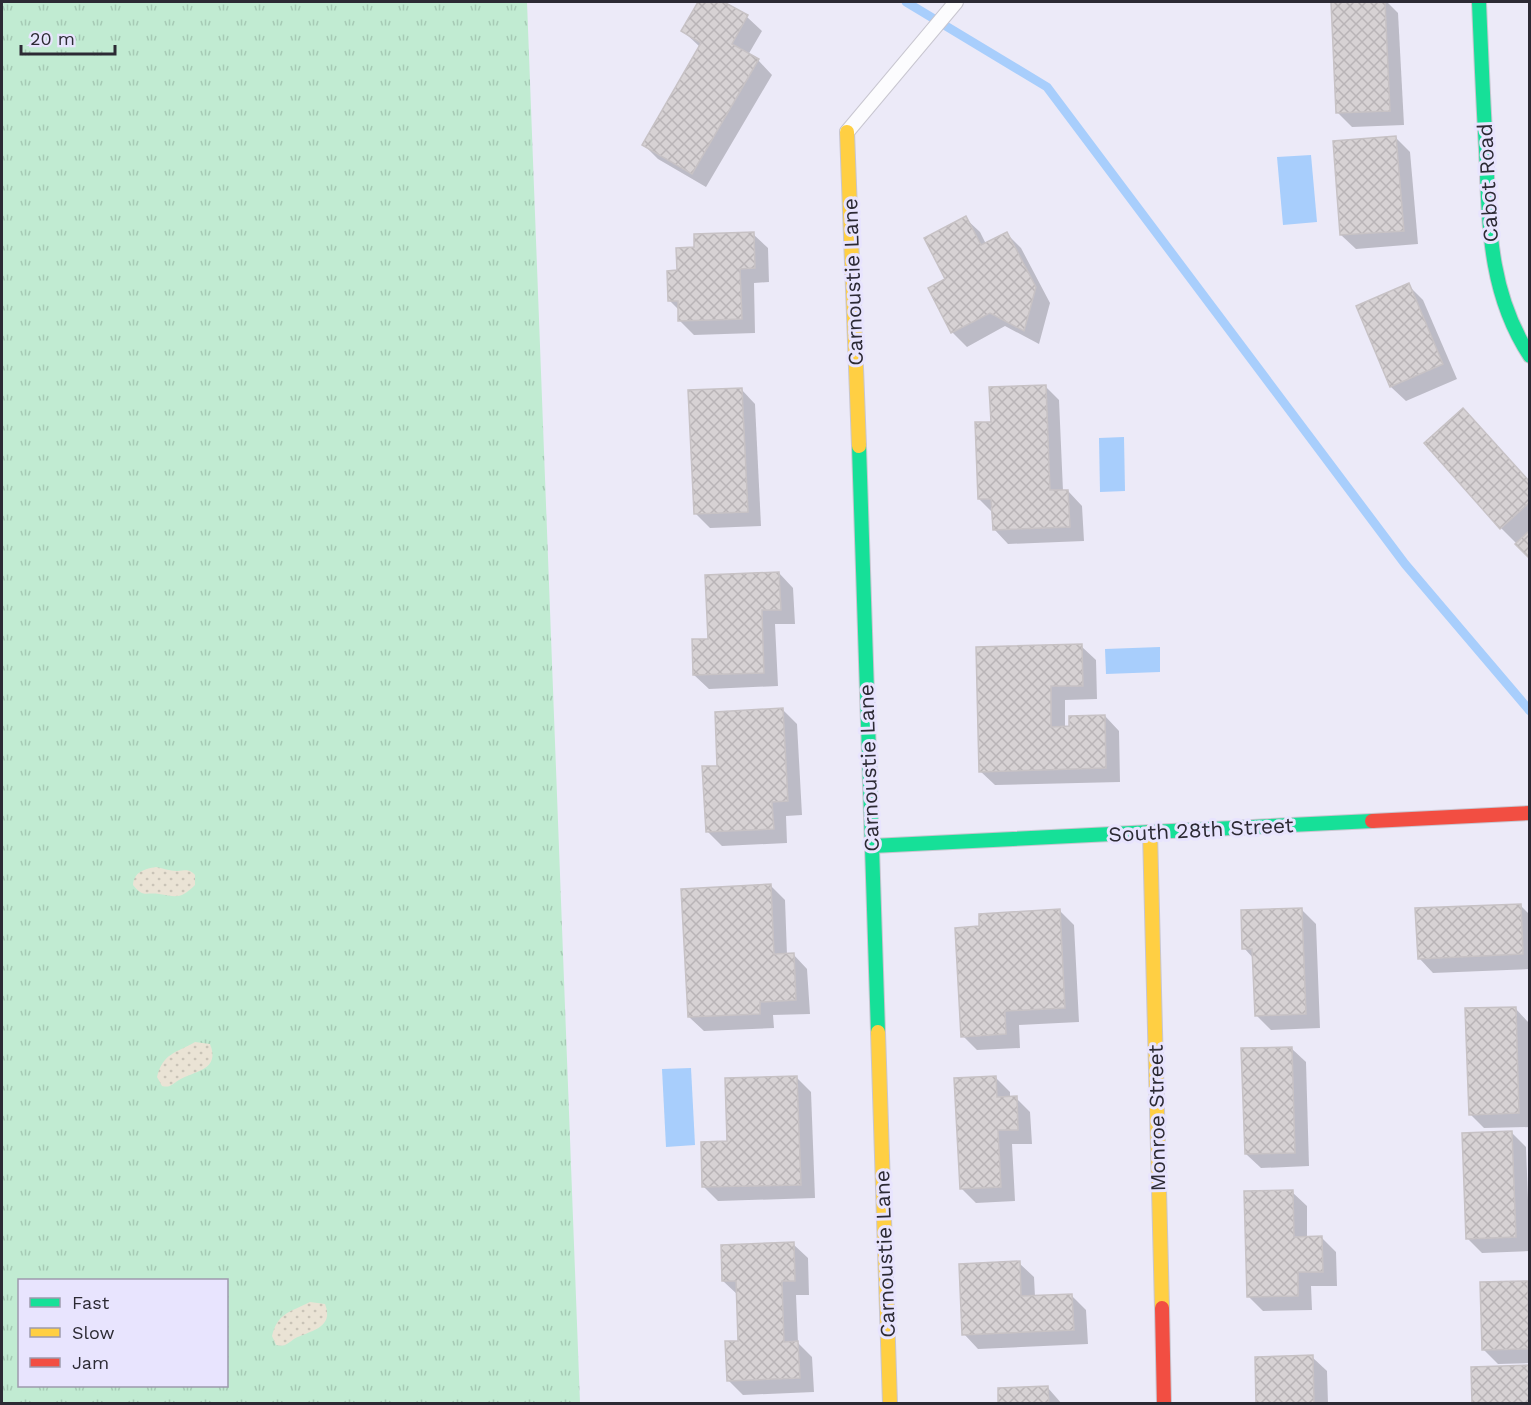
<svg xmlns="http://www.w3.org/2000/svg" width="1531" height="1405" viewBox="0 0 1531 1405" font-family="'Work Sans',sans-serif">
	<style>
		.grass { fill: url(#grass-tufts); fill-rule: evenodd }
		.sand { fill: url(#sand-dots) }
		.water { fill: #a8cefc }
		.shadow { fill: #0003 }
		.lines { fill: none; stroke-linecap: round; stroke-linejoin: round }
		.stream { stroke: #a8cefc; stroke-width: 9 }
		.building { fill: url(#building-cross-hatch); stroke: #c7c2c5; stroke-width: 1.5 }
		.lane-casing { stroke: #c8c6d0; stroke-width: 16 }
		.fast-casing { stroke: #c8c6d0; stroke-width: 16 }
		.slow-casing { stroke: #c8c6d0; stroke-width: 16 }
		.jam-casing { stroke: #c8c6d0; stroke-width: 16 }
		.lane { stroke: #fcfcfe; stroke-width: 14 }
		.fast { stroke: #16e098; stroke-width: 14 }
		.slow { stroke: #ffcf43; stroke-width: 14 }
		.jam { stroke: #f24e42; stroke-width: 14 }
		.labels { text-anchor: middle; stroke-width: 6; stroke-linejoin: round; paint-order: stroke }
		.street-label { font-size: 21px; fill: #2c2a34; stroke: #e8e4fe }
	</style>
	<defs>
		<pattern id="grass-tufts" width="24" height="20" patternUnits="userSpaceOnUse" patternTransform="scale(1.5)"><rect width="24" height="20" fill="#c1ebd2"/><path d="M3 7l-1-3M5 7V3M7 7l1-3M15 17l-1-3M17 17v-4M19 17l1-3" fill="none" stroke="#a6cab5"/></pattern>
		<pattern id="sand-dots" width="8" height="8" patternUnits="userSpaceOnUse" patternTransform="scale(1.5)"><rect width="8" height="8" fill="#eae3d5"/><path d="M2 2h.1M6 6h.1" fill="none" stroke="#c9c3b7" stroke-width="1.8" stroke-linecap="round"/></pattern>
		<pattern id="building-cross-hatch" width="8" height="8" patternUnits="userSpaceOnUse" patternTransform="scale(1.5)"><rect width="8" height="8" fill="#d7d2d4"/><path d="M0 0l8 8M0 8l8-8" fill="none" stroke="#b9b4b7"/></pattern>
	</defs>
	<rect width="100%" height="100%" fill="#eceaf8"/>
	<!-- grass -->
	<path class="grass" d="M2,2h525l53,1401 -578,1zM20,1280h206v106h-206z"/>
	<!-- sand -->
	<g class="sand">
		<path d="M156,867c6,1 14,4 21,4 8,0 11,-3 18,4v10c-14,14 -18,12 -36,9 -13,-2 -16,4 -26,-9 1,-13 11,-16 23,-18z"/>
		<path d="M195,1042l15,2c11,27 -17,27 -31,36 -7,4 -8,8 -17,6l-5,-9c6,-24 19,-24 38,-35z"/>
		<path d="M310,1302l15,2c10,25 -17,27 -31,35 -7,5 -9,8 -18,6l-4,-9c6,-24 19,-24 38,-34z"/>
	</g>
	<!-- water -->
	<g class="water">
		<path d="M1311,155l6,67 -34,3 -6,-68z"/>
		<path d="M1124,437l1,54 -25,1 -1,-54z"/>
		<path d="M1160,647v25l-54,2 -1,-25z"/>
		<path d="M691,1068l4,77 -29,2 -4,-78z"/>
	</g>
	<!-- shadow -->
	<g class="shadow">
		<path d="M700,2h21l26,15 15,14 -14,24 10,5 14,15 -66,112 -48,-28 -14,-14 56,-98 -17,-16z"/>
		<path d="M1333,2h54l11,11 6,112 -52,2 -14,-14z"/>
		<path d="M1396,138l14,14 8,92 -62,5 -15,-14z"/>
		<path d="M965,218l15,14 6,12 20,-11 15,15 29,55 -11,41 -34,-18 -38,21 -15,-15 -5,-53z"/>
		<path d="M753,234l15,14 1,34 -15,1 1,50 -61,2 -14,-14v-10l-10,-10 8,-29 17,-23z"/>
		<path d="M1408,285l15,15 34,79 -51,22 -15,-14 -33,-80z"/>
		<path d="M1045,386l14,14 4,91h5l14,15 2,35 -76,3 -14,-15 -1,-16 -14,-14 13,-76z"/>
		<path d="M741,389l14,15 6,122 -51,2 -15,-15z"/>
		<path d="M1530,482v75l-29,-29z"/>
		<path d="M779,573l14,15 2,36h-20l3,62 -69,3 -15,-14 15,-35z"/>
		<path d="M1081,646l15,14 1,39 -32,1v28l40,-12 14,15 1,51 -125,3 -15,-14z"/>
		<path d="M783,710l14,14 5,91 -16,1 1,27 -65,3 -15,-15 12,-64z"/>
		<path d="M770,885l15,15 2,55 6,-1 14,15 3,45 -37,1 1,13 -70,3 -15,-14z"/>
		<path d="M1520,905l10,10v54l-97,4 -14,-15z"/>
		<path d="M1301,909l15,15 4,104 -49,2 -15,-15 -2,-56 -10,-11z"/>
		<path d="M1059,910l15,15 5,97 -60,3 1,23 -43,2 -14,-14 18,-108z"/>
		<path d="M1515,1008l14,15 1,104 -46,1 -14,-14z"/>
		<path d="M1291,1048l15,14 3,104 -48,2 -15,-14z"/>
		<path d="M797,1078l14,14 4,106 -97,3 -14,-14 25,-44z"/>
		<path d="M996,1078l14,14v6h6l14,14 2,32h-20l3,57 -39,2 -15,-15z"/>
		<path d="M1512,1133l14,14 4,104 -48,2 -15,-15z"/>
		<path d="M1292,1192l15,14v32h15l14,14 1,34h-26l1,24 -49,1 -14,-14z"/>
		<path d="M793,1244l15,14 1,37h-13l2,48 14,14 2,35 -71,3 -15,-15 12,-37 -2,-48 -15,-14z"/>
		<path d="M1019,1263l15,14 1,20 37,-1 14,14 2,34 -110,5 -14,-15z"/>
		<path d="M1527,1282l3,3v78l-32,1 -15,-15z"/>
		<path d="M1312,1357l15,14 1,33h-70z"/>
		<path d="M1048,1388l14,16h-62z"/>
	</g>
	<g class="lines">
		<!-- stream -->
		<path class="stream" d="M906,2l141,85 358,477 125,147"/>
	</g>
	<!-- building -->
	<g class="building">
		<path d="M698,2h26l24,13 -16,29 27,15 -67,115 -50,-29 59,-102 -20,-12z"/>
		<path d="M1331,2h54l5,109 -54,2z"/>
		<path d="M1396,136l8,95 -64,4 -7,-94z"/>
		<path d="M966,216l15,29 26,-13 29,55 -12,44 -34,-18 -39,20 -23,-45 17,-9 -21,-41z"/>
		<path d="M754,232l1,36 -15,1 2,50 -64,2v-20h-10l-1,-30 10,-1 -1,-22 18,-1v-13z"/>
		<path d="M1409,283l34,81 -53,23 -34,-81z"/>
		<path d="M1046,385l4,105h18l2,37 -77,3 -2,-31h-13l-3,-77h16l-2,-35z"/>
		<path d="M742,388l6,124 -54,2 -6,-124z"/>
		<path d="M1463,408l67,74v20l-30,27 -76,-86z"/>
		<path d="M1530,530v29l-15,-15z"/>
		<path d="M779,572l2,38h-19l2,63 -71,2 -1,-36h16l-3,-64z"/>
		<path d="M1082,644l1,42h-32v41l18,-1v-10l36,-1 1,53 -127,4 -3,-125z"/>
		<path d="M783,708l5,93 -16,1 2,27 -68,3 -4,-66h15l-2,-54z"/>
		<path d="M771,884l3,70 20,-1 2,47 -36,2v12l-72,3 -7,-128z"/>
		<path d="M1521,904l2,50 -105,5 -3,-51z"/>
		<path d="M1302,908l4,106 -51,2 -3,-67h-10l-1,-39z"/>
		<path d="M1060,909l5,99 -60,3 1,23 -45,3 -6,-109 24,-2v-12z"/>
		<path d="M1516,1007l3,106 -50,2 -4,-107z"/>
		<path d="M1292,1047l3,106 -50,1 -4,-106z"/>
		<path d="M797,1076l4,109 -99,2 -1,-45 26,-1 -2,-63z"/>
		<path d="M996,1076l1,21 20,-1 1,34h-20l3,57 -41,2 -6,-111z"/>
		<path d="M1512,1131l4,106 -50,2 -4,-106z"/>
		<path d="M1293,1190l1,47 28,-1 1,36h-25v24l-51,1 -3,-106z"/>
		<path d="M794,1242l1,39h-13l2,61 14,-1 2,37 -73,3 -2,-40h13l-2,-60h-14l-1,-36z"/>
		<path d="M1020,1261l1,35 51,-2 2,36 -112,5 -3,-71z"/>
		<path d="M1528,1281l1,68 -47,1 -2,-68z"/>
		<path d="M1313,1355l1,49h-58l-1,-47z"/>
		<path d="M1530,1365v39h-58l-1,-37z"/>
		<path d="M1048,1386l1,18h-51v-16z"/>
	</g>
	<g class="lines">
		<defs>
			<path id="lane" d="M847,132l109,-130"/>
			<g id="fast">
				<path d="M1479,2c2,49 4,98 7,147 3,73 2,143 44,207"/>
				<path d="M859,446l19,586"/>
				<path d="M872,846l500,-25"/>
			</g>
			<g id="slow">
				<path d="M847,132l12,314"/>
				<path d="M1150,832l12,476"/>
				<path d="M878,1032l12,372"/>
			</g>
			<g id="jam">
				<path d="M1372,821l158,-8"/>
				<path d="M1162,1308l2,96"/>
			</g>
		</defs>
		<!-- lane casing -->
		<use href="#lane" class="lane-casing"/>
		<!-- fast casing -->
		<use href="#fast" class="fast-casing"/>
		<!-- slow casing -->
		<use href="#slow" class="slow-casing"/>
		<!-- jam casing -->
		<use href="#jam" class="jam-casing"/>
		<!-- lane -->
		<use href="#lane" class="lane"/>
		<!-- fast -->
		<use href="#fast" class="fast"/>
		<!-- slow -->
		<use href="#slow" class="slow"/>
		<!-- jam -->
		<use href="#jam" class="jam"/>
	</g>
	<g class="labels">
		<!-- street labels -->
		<g class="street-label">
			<text transform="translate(1488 183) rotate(-93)" y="7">Cabot Road</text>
			<text transform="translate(853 282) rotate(-92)" y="7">Carnoustie Lane</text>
			<text transform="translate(869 768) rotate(-92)" y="7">Carnoustie Lane</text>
			<text transform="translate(1201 830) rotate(-3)" y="7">South 28th Street</text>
			<text transform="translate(1157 1118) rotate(-91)" y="7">Monroe Street</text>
			<text transform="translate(885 1254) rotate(-92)" y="7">Carnoustie Lane</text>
		</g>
	</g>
	<!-- border -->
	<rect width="1531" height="1405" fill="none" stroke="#2c2a34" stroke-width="6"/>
	<!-- legend -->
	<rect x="18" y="1279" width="210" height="108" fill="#e8e4fe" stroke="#9d9aad" stroke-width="1.5"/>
	<rect x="30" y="1298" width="30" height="9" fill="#16e098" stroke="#9d9aad" stroke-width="1.5"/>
	<text x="72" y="1309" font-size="18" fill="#2c2a34">Fast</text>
	<rect x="30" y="1328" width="30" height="9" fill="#ffcf43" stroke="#9d9aad" stroke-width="1.5"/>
	<text x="72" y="1339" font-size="18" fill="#2c2a34">Slow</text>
	<rect x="30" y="1358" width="30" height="9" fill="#f24e42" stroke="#9d9aad" stroke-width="1.5"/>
	<text x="72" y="1369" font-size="18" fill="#2c2a34">Jam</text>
	<!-- scale -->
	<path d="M21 45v9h94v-9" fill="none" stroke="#2c2a34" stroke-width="3"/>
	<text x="30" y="45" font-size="18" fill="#2c2a34" stroke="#e8e4fe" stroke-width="4.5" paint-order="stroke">20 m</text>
</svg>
